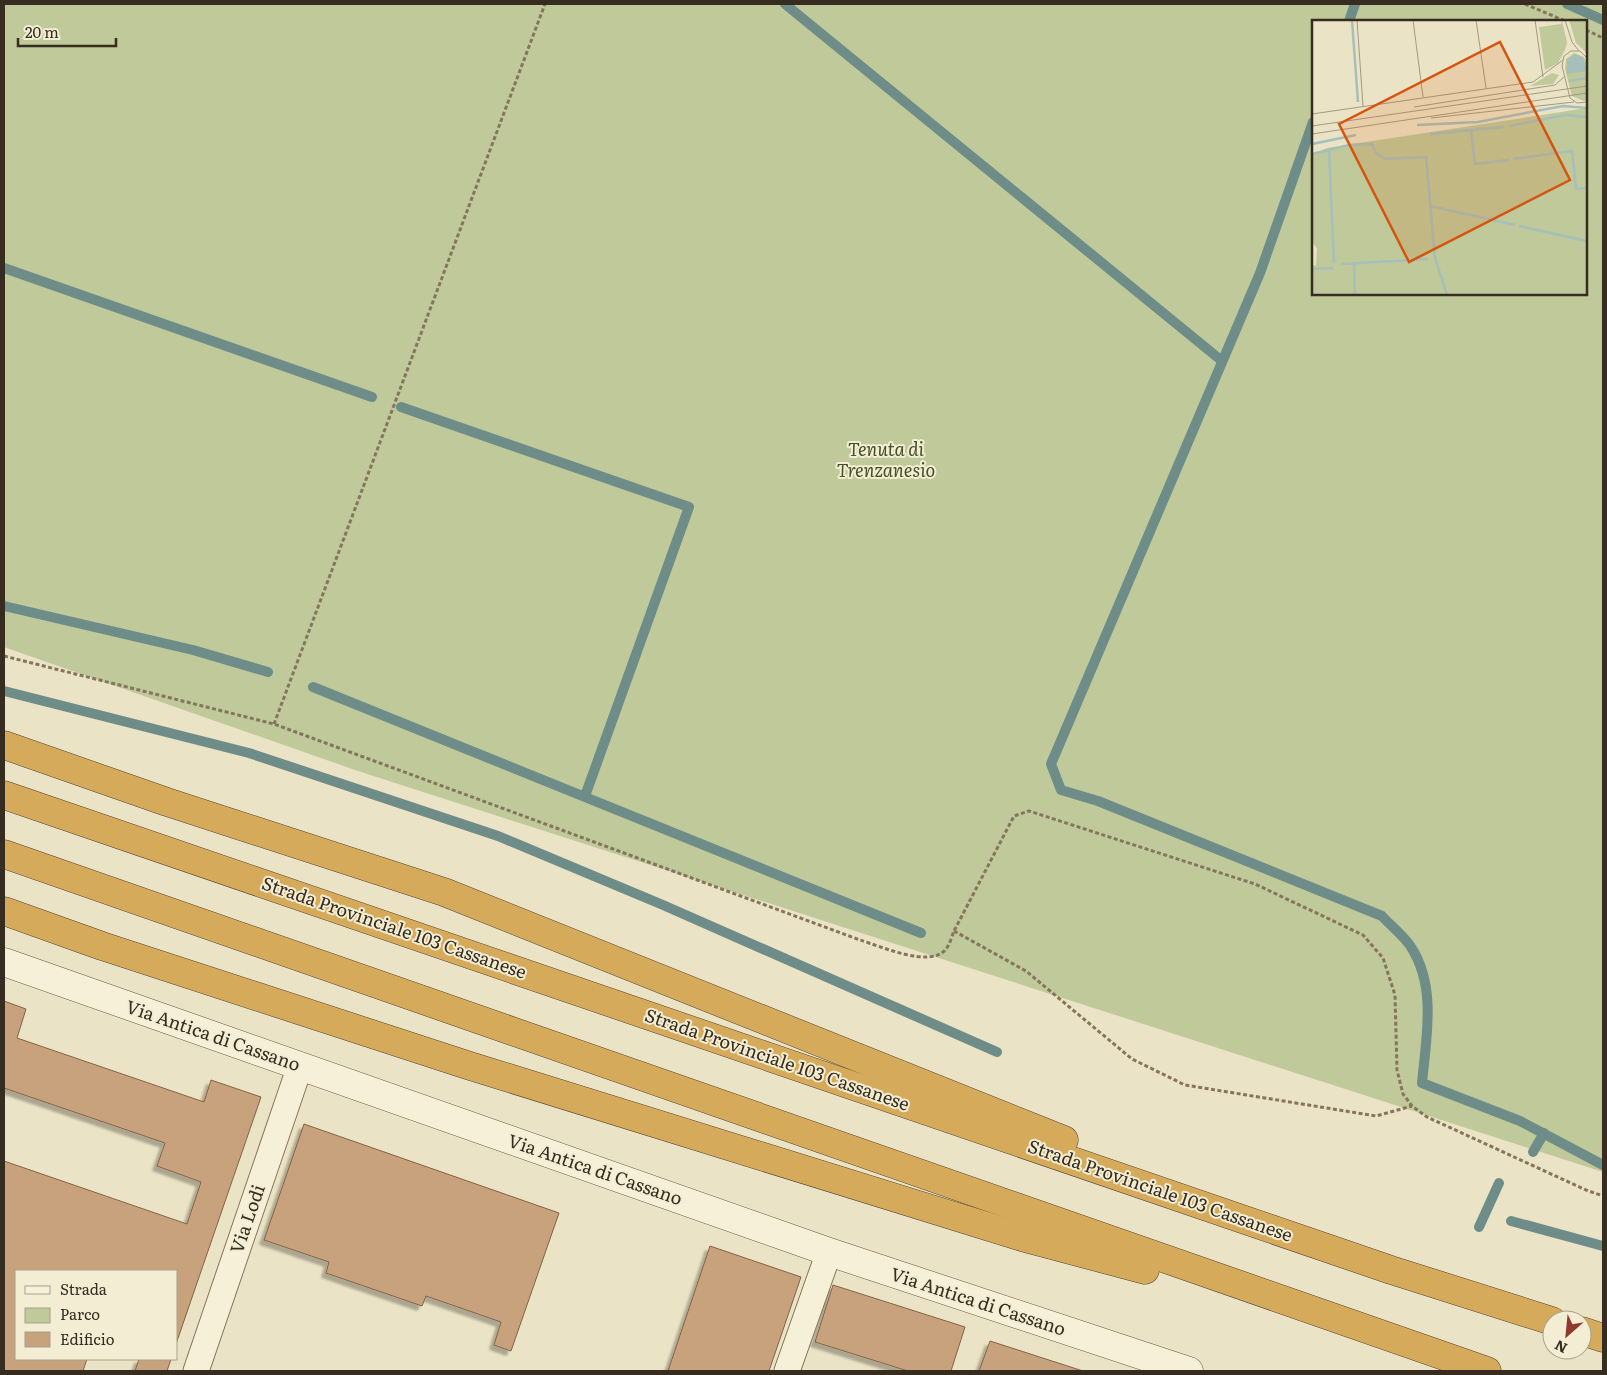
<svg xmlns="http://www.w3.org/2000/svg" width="1607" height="1375" viewBox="0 0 1607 1375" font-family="Literata,serif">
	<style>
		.green { fill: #bfc999; fill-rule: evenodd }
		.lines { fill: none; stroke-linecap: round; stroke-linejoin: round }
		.stream { stroke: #6e8d88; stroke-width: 10 }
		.building { fill: #c7a27d; stroke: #836244; filter: url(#shadow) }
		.street-casing { stroke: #85755c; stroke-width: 27 }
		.secondary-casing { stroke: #67573f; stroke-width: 29 }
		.highway-casing { stroke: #534330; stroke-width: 29 }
		.path { stroke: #85755c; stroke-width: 3; stroke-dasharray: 4 2.5; stroke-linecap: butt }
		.street { stroke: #f7f0d8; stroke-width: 25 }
		.secondary { stroke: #f7f0d8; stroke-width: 28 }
		.highway { stroke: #d5aa5b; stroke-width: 28 }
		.labels { text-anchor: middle; stroke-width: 4; stroke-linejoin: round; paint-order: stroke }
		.park-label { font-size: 18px; font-style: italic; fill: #435127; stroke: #f3edd4 }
		.street-label { font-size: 18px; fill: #362c1f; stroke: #f3edd4 }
		.inset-river { fill: none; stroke: #a6bfba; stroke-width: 2.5 }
		.inset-road { fill: none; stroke: #a39a83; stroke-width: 1 }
		.view { fill: #d6540e; fill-opacity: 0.15; stroke: #d6540e; stroke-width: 2.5 }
		.inset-edge { fill: none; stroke: #362c1f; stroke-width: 2.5 }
	</style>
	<defs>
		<filter id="shadow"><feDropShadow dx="-4.5" dy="4.5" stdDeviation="1" flood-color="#0004"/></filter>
	</defs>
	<rect width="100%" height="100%" fill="#ebe3c5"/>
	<!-- green -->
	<path class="green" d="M4,4h1599v1168l-1245,-401 -354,-124zM1313,21h273v273h-273z"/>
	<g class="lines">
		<!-- stream -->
		<g class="stream">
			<path d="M785,4l437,357"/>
			<path d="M1567,4l36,16"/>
			<path d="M1349,21l6,-17"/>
			<path d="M1313,122l-53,151 -209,491 10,26 37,11 284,115c9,10 22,20 29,31 26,40 15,92 11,136l98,38 83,44"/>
			<path d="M4,268l368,129"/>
			<path d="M401,407l288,100 -104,289"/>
			<path d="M4,606l189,44 75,22"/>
			<path d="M313,687l608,246"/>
			<path d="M4,691l245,62 249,83 165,69 334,147"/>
			<path d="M1533,1152l11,-19"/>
			<path d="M1511,1221l92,25"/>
			<path d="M1479,1227l20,-44"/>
		</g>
	</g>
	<!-- building -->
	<g class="building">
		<path d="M4,1001l22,8 -9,29 187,64 7,-22 50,17 -85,247v-73h-160v88h71l-4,12h-79v-210l183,63 14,-42 -44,-16 8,-23 -161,-55z"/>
		<path d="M304,1124l255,89 -48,138 -17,-6 7,-23 -75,-26 -4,10 -96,-33 3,-11 -65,-22z"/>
		<path d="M710,1246l91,31 -32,94h-101z"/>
		<path d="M833,1285l132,42 -14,44h-43l-93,-29z"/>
		<path d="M990,1341l93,30h-104z"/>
		<path d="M139,1359h32l-4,12h-32z"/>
	</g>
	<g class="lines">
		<defs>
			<g id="street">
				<path d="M196,1371l104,-305"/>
				<path d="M787,1371l42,-119"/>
			</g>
			<path id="secondary" d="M4,962l825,290 360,119"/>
			<g id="highway">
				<path d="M4,745l163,57 277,90 620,248"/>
				<path d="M4,795l1387,475 161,51"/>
				<path d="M4,854l1483,517"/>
				<path d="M4,911l98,35 365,119 558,173 120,32"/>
				<path d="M1582,1331l21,7"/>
			</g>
		</defs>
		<!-- street casing -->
		<use href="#street" class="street-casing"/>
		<!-- secondary casing -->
		<use href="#secondary" class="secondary-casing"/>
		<!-- highway casing -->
		<use href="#highway" class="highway-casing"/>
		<!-- path -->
		<g class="path">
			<path d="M1525,4l40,17"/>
			<path d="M1586,30l17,8"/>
			<path d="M4,656l270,68 586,216c20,6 71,29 86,9 4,-5 6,-13 8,-18l60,-115 15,-5 226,73 108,51 20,23 12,37 2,75 6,24 9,12 15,11 159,73 17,6"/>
			<path d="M274,724l271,-720"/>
			<path d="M954,931l72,40 106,88 53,26 191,31 36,-10"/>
		</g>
		<!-- street -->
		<use href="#street" class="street"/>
		<!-- secondary -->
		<use href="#secondary" class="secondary"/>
		<!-- highway -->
		<use href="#highway" class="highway"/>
	</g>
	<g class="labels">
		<!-- park labels -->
		<g class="park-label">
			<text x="886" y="456">Tenuta di<tspan x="886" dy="21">Trenzanesio</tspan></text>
		</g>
		<!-- street labels -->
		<g class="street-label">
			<text transform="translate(394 928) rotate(19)" y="6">Strada Provinciale 103 Cassanese</text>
			<text transform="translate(213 1036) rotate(19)" y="6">Via Antica di Cassano</text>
			<text transform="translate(777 1060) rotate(19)" y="6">Strada Provinciale 103 Cassanese</text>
			<text transform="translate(595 1170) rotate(19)" y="6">Via Antica di Cassano</text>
			<text transform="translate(1160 1191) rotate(19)" y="6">Strada Provinciale 103 Cassanese</text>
			<text transform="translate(248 1219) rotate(-71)" y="6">Via Lodi</text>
			<text transform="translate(978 1302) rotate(18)" y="6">Via Antica di Cassano</text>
		</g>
	</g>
	<!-- overview -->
	<g transform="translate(1312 20)">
		<rect width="275" height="275" fill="#ebe3c5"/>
		<path d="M250,0l5,23 -2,7 -7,13 -13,7 -6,-43 22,-3zM257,0h18v33l-11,-10zM262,33l10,4 3,7v36l-3,1 -12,-5 -7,-27 1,-10zM240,53l7,2 -6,9 -23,2zM275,88v187h-275v-29l4,-1 1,-16 -5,-8v-86l15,-7z" fill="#bfc999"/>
		<path d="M263,34l8,4 4,13 -20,3v-14z" fill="#a6bfba"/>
		<path class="inset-river" d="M40,0l6,82M257,61l18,-3M105,105l61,-3 85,-16 24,2M197,106l56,-11 22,2M159,111l4,33 34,-4M118,114l74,-7M0,124l44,-9M17,130l5,113M0,134l37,-9 23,-1 4,9 9,6 41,-2 9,101 12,37M201,139l59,-8 4,38 11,-1M118,186l85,19M207,206l68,15M29,244l87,-5M42,244l1,31M0,249l22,-1"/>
		<path class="inset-road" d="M45,0l6,86M101,0l10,77M164,0l10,68M223,0l8,57M253,0l7,22 7,9M275,38l-7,-7h-9l-7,5 -2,10 8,32 7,5 10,-1M102,87l141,-22 9,-8M0,94l221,-32 30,-22M119,98l143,-16M0,106l275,-40M0,114l275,-41"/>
		<path class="view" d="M188,22l70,138 -161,82 -70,-138z"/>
		<rect width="275" height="275" class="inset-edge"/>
	</g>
	<!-- border -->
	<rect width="1607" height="1375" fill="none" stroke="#362c1f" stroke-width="10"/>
	<!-- legend -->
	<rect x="15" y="1270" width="162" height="90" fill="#f3edd4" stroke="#a7a08c"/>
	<rect x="25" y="1286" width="25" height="8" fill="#f7f0d8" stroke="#a7a08c"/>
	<text x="60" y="1295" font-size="15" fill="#362c1f">Strada</text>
	<rect x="25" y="1308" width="25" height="15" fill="#bfc999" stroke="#a7a08c"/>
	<text x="60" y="1320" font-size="15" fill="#362c1f">Parco</text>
	<rect x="25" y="1332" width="25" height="15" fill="#c7a27d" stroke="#a7a08c"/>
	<text x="60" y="1345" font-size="15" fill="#362c1f">Edificio</text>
	<!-- north arrow -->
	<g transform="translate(1567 1335) rotate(207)"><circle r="24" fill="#f3edd4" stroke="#a7a08c"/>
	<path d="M0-4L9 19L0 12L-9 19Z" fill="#903730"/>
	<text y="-8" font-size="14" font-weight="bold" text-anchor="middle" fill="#362c1f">N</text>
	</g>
	<!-- scale -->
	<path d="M18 38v8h98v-8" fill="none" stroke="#362c1f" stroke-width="2.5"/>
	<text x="25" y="38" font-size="15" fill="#362c1f" stroke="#f3edd4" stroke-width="4" paint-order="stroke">20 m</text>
</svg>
